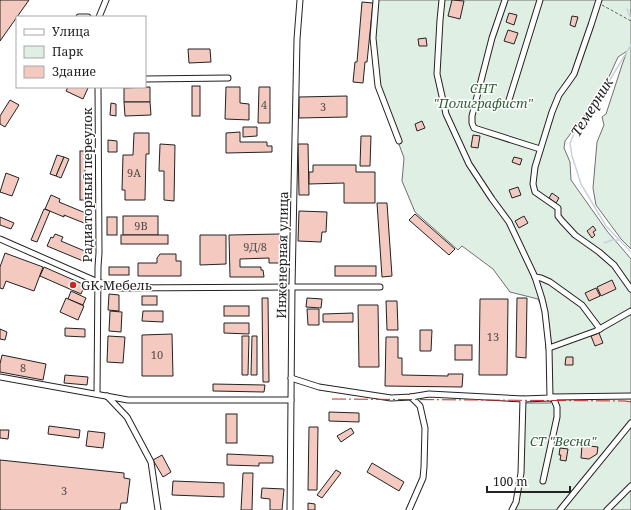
<svg xmlns="http://www.w3.org/2000/svg" width="631" height="510" viewBox="0 0 631 510" font-family="'Noto Serif',serif">
	<style>
		.green { fill: #e0efe3; stroke: #6f6f6f }
		.lines { fill: none; stroke-linecap: round; stroke-linejoin: round }
		.stream { stroke: #c7d3dd; stroke-width: 1.5 }
		.building { fill: #f3c9c0; stroke: #222 }
		.minor-casing { stroke: #222; stroke-width: 7 }
		.path { stroke: #646464; stroke-width: 1; stroke-dasharray: 3 2; stroke-linecap: butt }
		.minor { stroke: #fff; stroke-width: 5 }
		.power { stroke: #c62828; stroke-width: 1; stroke-dasharray: 14 3 2 3; stroke-linecap: butt }
		.poi-dot { fill: #c62828; stroke: #fff; stroke-width: 1.5 }
		.labels { text-anchor: middle; stroke-width: 3; stroke-linejoin: round; paint-order: stroke }
		.number-label { font-size: 11px; fill: #564c4a }
		.park-label { font-size: 13px; font-style: italic; fill: #2f5e38; stroke: #fff }
		.street-label { font-size: 13px; fill: #222; stroke: #fff }
		.poi-label { font-size: 13px; fill: #222; stroke: #fff; text-anchor: start }
		.water-label { font-size: 14px; font-style: italic; fill: #222; stroke: #fff }
	</style>
	<rect width="100%" height="100%" fill="#fff"/>
	<!-- green -->
	<path class="green" d="M376,0h255v249l-10,-10 -25,-34 -3,-17 4,-46 7,-17 -2,-8 4,-3 16,-49 5,-14 -9,6 -16,35 -37,49 -1,7 6,14 1,18 36,51 24,28v251h-119l10,-42 1,-65h28l-8,-93 -5,-11 -28,-7 -17,-23 -31,-23 -4,4 -43,-38 -13,-31 2,-23 -27,-74 -5,-33z"/>
	<g class="lines">
		<!-- stream -->
		<g class="stream">
			<path d="M627,9l4,10"/>
			<path d="M631,45l-37,61 -17,21 -7,16 2,13 9,28 25,42 25,26"/>
			<path d="M604,243l8,-3h7"/>
		</g>
	</g>
	<!-- building -->
	<g class="building">
		<path d="M0,0h29l-29,41z"/>
		<path d="M452,0l12,1 -4,18 -12,-3z"/>
		<path d="M362,2l11,1 -6,59h-2l-2,21 -10,-1 2,-20h2z"/>
		<path d="M509,13l8,2 -3,10 -8,-3z"/>
		<path d="M572,16l6,1 -3,10 -5,-2z"/>
		<path d="M508,30l10,3 -4,11 -10,-3z"/>
		<path d="M426,38l1,8h-8l-1,-7z"/>
		<path d="M188,49h22l1,13 -22,1z"/>
		<rect x="192" y="86" width="8" height="30"/>
		<path d="M68,87h17l3,1 -5,11 -17,-8z"/>
		<path d="M150,87v15h-26v-14z"/>
		<path d="M226,87h14v16l9,1v16l-24,-1z"/>
		<path d="M259,87h11v36h-12z"/>
		<path d="M347,96v21l-48,1v-21z"/>
		<path d="M10,100l9,5 -14,22 -5,-3v-8z"/>
		<path d="M124,102h26l1,13 -26,1z"/>
		<path d="M111,103l5,1v12l-6,-1z"/>
		<path d="M422,121l3,7 -8,3 -2,-7z"/>
		<path d="M243,127h14v9l-14,1z"/>
		<path d="M240,132v10h27v4h5v6l-46,1v-20z"/>
		<path d="M134,133h15v21h-3l-1,46h-20v-10h-3l1,-35h10z"/>
		<path d="M473,135l7,1 -2,12 -7,-1z"/>
		<path d="M361,136h10l-1,30h-10z"/>
		<path d="M108,140l9,1v11h-9z"/>
		<path d="M160,144l15,1 -1,56 -10,-1v-29h-5z"/>
		<path d="M298,144h10l1,51h-10z"/>
		<rect x="80" y="151" width="5" height="49"/>
		<path d="M57,155l7,2 -8,19 -6,-2z"/>
		<path d="M64,157l5,2 -8,19 -5,-2z"/>
		<path d="M514,157l8,2 -2,6 -8,-3z"/>
		<path d="M313,165h43v7h19v31h-31v-20l-35,1v-12h4z"/>
		<path d="M6,173l13,5 -7,18 -12,-4z"/>
		<path d="M518,187l3,8 -9,3 -3,-8z"/>
		<path d="M552,193l7,5 -3,5 -7,-5z"/>
		<path d="M51,195l9,4 -1,3 29,12 -4,9 -20,-8v2l-19,-8z"/>
		<path d="M377,203h10l5,73 -10,1z"/>
		<path d="M44,209l6,2 -13,31 -6,-2z"/>
		<path d="M299,211l28,1 -1,20h-4l-1,10 -23,-1z"/>
		<path d="M415,214l40,35 -6,6 -40,-35z"/>
		<rect x="123" y="216" width="35" height="19"/>
		<path d="M524,216l4,7 -9,5 -4,-7z"/>
		<path d="M0,217l14,6 -3,6 -11,-4z"/>
		<rect x="107" y="217" width="10" height="18"/>
		<path d="M593,226l3,4 -3,2 2,3 -3,3 -5,-7z"/>
		<path d="M55,234l8,3 -2,4 26,11 -4,9 -36,-15 4,-9 2,1z"/>
		<path d="M280,234l1,29h-12v-5l-29,1v8h21v3h2l1,7h-34l-1,-42z"/>
		<rect x="121" y="235" width="47" height="9"/>
		<path d="M200,235h26v29l-26,1z"/>
		<path d="M5,253l38,14 -9,24 -28,-10 -3,8 -3,-1v-21z"/>
		<path d="M160,254h16v7h5v15h-43v-13h19v-5z"/>
		<rect x="335" y="266" width="41" height="10"/>
		<path d="M44,267l41,18 -4,9 -41,-18z"/>
		<rect x="109" y="267" width="20" height="8"/>
		<path d="M612,280l4,9 -15,7 -4,-9z"/>
		<path d="M596,288l4,8 -11,5 -4,-8z"/>
		<path d="M71,291l15,7 -3,7 -15,-6z"/>
		<path d="M109,294l10,1v16l-11,-1z"/>
		<rect x="142" y="296" width="15" height="9"/>
		<path d="M66,298l18,8 -6,14 -18,-8z"/>
		<path d="M262,298h6l1,84h-6z"/>
		<path d="M307,298l15,1 -1,9 -15,-1z"/>
		<path d="M517,298h10l-1,60 -10,-1z"/>
		<path d="M480,299h28l-1,76h-28z"/>
		<path d="M386,301h11l1,29h-11z"/>
		<path d="M358,305h20l1,62h-20z"/>
		<rect x="224" y="306" width="25" height="10"/>
		<path d="M307,309h12v16h-11z"/>
		<path d="M110,311l12,1 -1,20 -12,-1z"/>
		<path d="M143,311h20v11l-21,-1z"/>
		<path d="M353,313v9h-30v-8z"/>
		<path d="M224,323h25v11l-25,-1z"/>
		<path d="M65,328l20,1v8l-20,-1z"/>
		<path d="M0,329l7,3 -2,8 -5,-1z"/>
		<path d="M420,330h12l-1,21h-11z"/>
		<path d="M599,333l4,10 -8,3 -4,-10z"/>
		<path d="M172,334l1,42h-31v-41z"/>
		<path d="M108,336l17,1 -2,26 -16,-1z"/>
		<path d="M242,336h7l-1,39h-6z"/>
		<path d="M252,336h5v39h-6z"/>
		<path d="M386,337h12v21h4v17l46,1v-2h15l-1,13 -77,-1z"/>
		<rect x="455" y="345" width="17" height="15"/>
		<path d="M2,355l44,9 -3,16 -43,-8v-8z"/>
		<path d="M566,357h7v8h-8z"/>
		<path d="M65,375l23,2 -1,8 -23,-2z"/>
		<path d="M213,384l52,1 -1,7 -51,-1z"/>
		<path d="M329,412l30,1v9l-30,-1z"/>
		<rect x="226" y="414" width="11" height="29"/>
		<path d="M49,426l31,4 -1,8 -31,-4z"/>
		<path d="M309,427h9l-1,63h-9z"/>
		<path d="M351,428l3,5 -13,9 -4,-6z"/>
		<path d="M0,430h9l-1,9 -8,-1z"/>
		<path d="M88,431l17,2 -2,15 -17,-2z"/>
		<path d="M582,445l16,2 -1,7 -8,5 -8,-1z"/>
		<path d="M560,448l8,1 -2,12 -6,-1 1,-5h-2z"/>
		<path d="M227,454l46,2v7h-14v3l-32,-1z"/>
		<path d="M162,455l9,17 -8,5 -10,-17z"/>
		<path d="M0,460l124,13v5l6,1 -3,24h-6l-1,7h-120z"/>
		<path d="M372,463l32,19 -5,9 -32,-19z"/>
		<path d="M336,470l5,3 -19,25 -5,-3z"/>
		<path d="M243,473h10l-1,37h-11z"/>
		<path d="M173,481l51,2v14l-52,-2z"/>
		<path d="M262,488l22,1 -2,21h-12v-11l-9,-1z"/>
		<path d="M308,503l7,1v6h-7z"/>
	</g>
	<g class="lines">
		<defs>
			<g id="minor">
				<path d="M376,0l-3,38 5,48 21,55"/>
				<path d="M442,0l-2,20 -3,54 9,40 23,50 23,35 17,23 26,55 7,22 3,13 4,36 1,50"/>
				<path d="M505,0l-13,38 -20,78v7l2,5 66,21"/>
				<path d="M599,0l-8,25 -17,49 -7,10 -8,11 -7,17 -17,55 -2,17 2,8 23,16v8l4,5 13,14 24,17 15,13 17,24"/>
				<path d="M79,17h9"/>
				<path d="M99,17l7,-17"/>
				<path d="M145,79l83,-1"/>
				<path d="M509,100l31,-100"/>
				<path d="M0,239l98,43 21,6 173,-1h88"/>
				<path d="M535,277l6,1 9,4 32,23 18,24"/>
				<path d="M549,348l47,-17 35,-20"/>
				<path d="M0,377l128,23h163"/>
				<path d="M291,378l28,9 72,11 20,-1 18,-3 94,5 27,-1 3,-1 78,-1"/>
				<path d="M97,394l1,-127 1,-14 -1,-166"/>
				<path d="M107,396l20,21 24,45 7,48"/>
				<path d="M543,481l14,-64v-10l-4,-10"/>
				<path d="M290,510l2,-223 5,-248 3,-39"/>
				<path d="M409,510l14,-32 1,-11 1,-39 -5,-22 -9,-9"/>
				<path d="M512,510l4,-8 5,-29 2,-74"/>
				<path d="M560,510l71,-87"/>
				<path d="M607,510l24,-24"/>
			</g>
		</defs>
		<!-- minor casing -->
		<use href="#minor" class="minor-casing"/>
		<!-- path -->
		<g class="path">
			<path d="M602,5l29,16"/>
			<path d="M631,9v3"/>
		</g>
		<!-- minor -->
		<use href="#minor" class="minor"/>
		<!-- power -->
		<path class="power" d="M332,399l293,2 6,1"/>
	</g>
	<!-- markers -->
	<circle class="poi-dot" cx="73" cy="285" r="4"/>
	<g class="labels">
		<!-- number labels -->
		<g class="number-label">
			<text x="264" y="109">4</text>
			<text x="323" y="111">3</text>
			<text x="134" y="177">9А</text>
			<text x="141" y="230">9В</text>
			<text x="255" y="251">9Д/8</text>
			<text x="493" y="341">13</text>
			<text x="157" y="359">10</text>
			<text x="23" y="372">8</text>
			<text x="64" y="495">3</text>
		</g>
		<!-- park labels -->
		<g class="park-label">
			<text x="483" y="93">СНТ<tspan x="483" dy="15">"Полиграфист"</tspan></text>
			<text x="563" y="446">СТ "Весна"</text>
		</g>
		<!-- street labels -->
		<g class="street-label">
			<text transform="translate(87 185) rotate(-90)" y="5">Радиаторный переулок</text>
			<text transform="translate(282 255) rotate(-89)" y="5">Инженерная улица</text>
		</g>
		<!-- poi labels -->
		<g class="poi-label">
			<text x="81" y="290">GK Мебель</text>
		</g>
		<!-- water labels -->
		<g class="water-label">
			<text transform="translate(592 107) rotate(-58)" y="5">Темерник</text>
		</g>
	</g>
	<!-- legend -->
	<rect x="16" y="16" width="130" height="72" fill="#ffffff" stroke="#a7a7a7"/>
	<rect x="24" y="29" width="20" height="6" fill="#ffffff" stroke="#a7a7a7"/>
	<text x="52" y="36" font-size="12" fill="#222222">Улица</text>
	<rect x="24" y="46" width="20" height="12" fill="#e0efe3" stroke="#a7a7a7"/>
	<text x="52" y="56" font-size="12" fill="#222222">Парк</text>
	<rect x="24" y="66" width="20" height="12" fill="#f3c9c0" stroke="#a7a7a7"/>
	<text x="52" y="76" font-size="12" fill="#222222">Здание</text>
	<!-- scale -->
	<path d="M487 486v6h83v-6" fill="none" stroke="#222222" stroke-width="2"/>
	<text x="493" y="486" font-size="12" fill="#222222" stroke="#ffffff" stroke-width="3" paint-order="stroke">100 m</text>
</svg>
